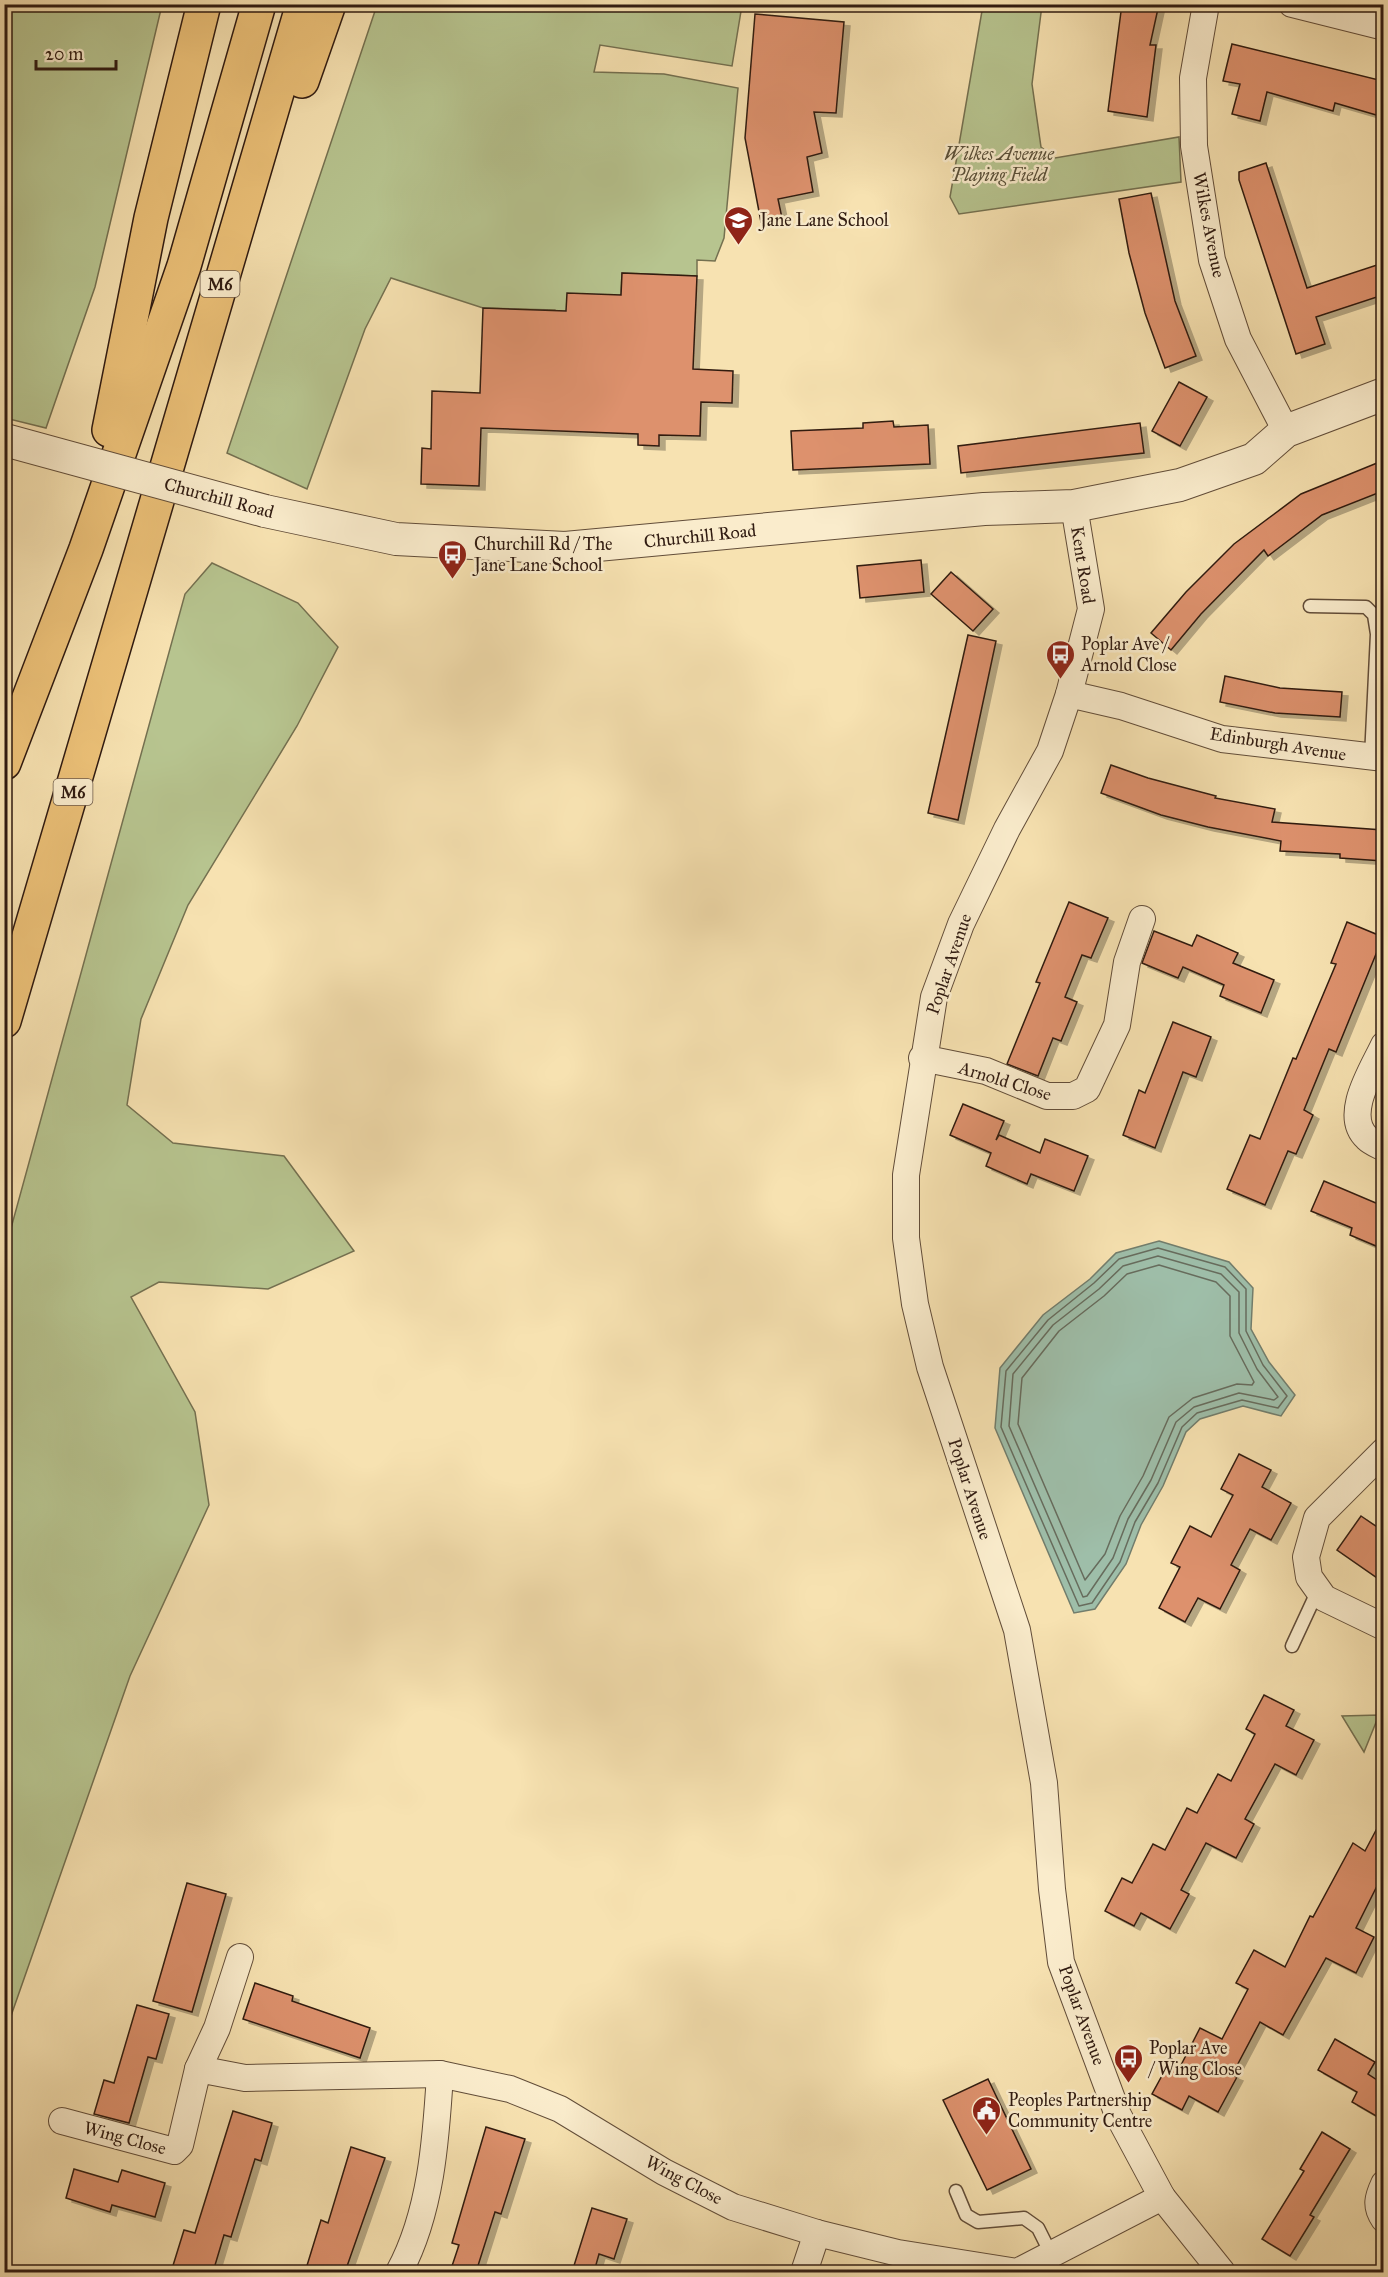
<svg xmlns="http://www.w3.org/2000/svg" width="1388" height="2277" viewBox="0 0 1388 2277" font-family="'IM FELL Great Primer',serif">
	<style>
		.green { fill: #b7c48f; stroke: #747050; stroke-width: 1.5 }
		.water { fill: #9ebea9; stroke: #727d6c; stroke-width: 1.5 }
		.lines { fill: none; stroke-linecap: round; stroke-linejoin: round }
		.shore { stroke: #676c5d; stroke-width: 1.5 }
		.building { fill: #dd916d; stroke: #301b11; stroke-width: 1.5; filter: url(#shadow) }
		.service-casing { stroke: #624d39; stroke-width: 15 }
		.minor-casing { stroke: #624d39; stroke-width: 28 }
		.tertiary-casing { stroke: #624d39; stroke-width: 34 }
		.motorway-casing { stroke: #301b11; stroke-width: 36 }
		.service { stroke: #faeccc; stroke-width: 12 }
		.minor { stroke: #faeccc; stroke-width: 26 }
		.tertiary { stroke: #faeccc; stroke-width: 32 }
		.motorway { stroke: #ecc178; stroke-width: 33 }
		.tertiary-bridge-casing { stroke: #624d39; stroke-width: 34; stroke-linecap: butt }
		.tertiary-bridge { stroke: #faeccc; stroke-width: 32 }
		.labels { text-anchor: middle; stroke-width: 5; stroke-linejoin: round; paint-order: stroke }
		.shield { fill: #faeccc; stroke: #6d5a49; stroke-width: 1.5 }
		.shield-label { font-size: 16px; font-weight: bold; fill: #301b11 }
		.park-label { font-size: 18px; font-style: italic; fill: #584e37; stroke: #faeccc }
		.poi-label { font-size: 18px; fill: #301b11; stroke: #faeccc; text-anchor: start }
		.street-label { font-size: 18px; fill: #301b11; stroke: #faeccc }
	</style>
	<defs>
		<filter id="shadow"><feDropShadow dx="6" dy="4" stdDeviation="0" flood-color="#0004"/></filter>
	</defs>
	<rect width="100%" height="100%" fill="#f7e2b1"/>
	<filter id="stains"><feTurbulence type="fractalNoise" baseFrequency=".00333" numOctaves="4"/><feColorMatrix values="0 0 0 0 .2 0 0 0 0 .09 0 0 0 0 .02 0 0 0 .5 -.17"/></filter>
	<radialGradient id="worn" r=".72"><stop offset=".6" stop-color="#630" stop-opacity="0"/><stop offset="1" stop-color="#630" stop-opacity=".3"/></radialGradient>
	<!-- green -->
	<g class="green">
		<path d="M12,5h150l-67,282 -49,141 -41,-10 -1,-369z"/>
		<path d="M377,5h365l-10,61 -132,-21 -6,27 70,2 74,14 -14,150 -9,23 -18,-1v16l-75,-3 -1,22 -55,28 -11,-13 -72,-2 -92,-30 -26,51 -58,160 -80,-36z"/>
		<path d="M983,5h59l-10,79 9,63 14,11 124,-21 2,45 -222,32 -9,-17z"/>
		<path d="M212,563l86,40 40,44 -41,79 -109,179 -47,114 -14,86 46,38 111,13 70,95 -86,38 -109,-7 -28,15 64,115 14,93 -79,171 -125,357v-783l180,-656z"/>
		<path d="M1379,1715l-15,37 -22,-36z"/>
	</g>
	<!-- water -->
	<path class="water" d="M1159,1241l70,21 24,26 -2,41 18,33 26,33 -14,21 -38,-10 -43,13 -14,13 -23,54 -22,39 -15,39 -31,45 -21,4 -79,-185 5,-60 43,-53 47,-36 26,-26z"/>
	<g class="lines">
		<!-- shore -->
		<g class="shore">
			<path d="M1158,1248l67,19 21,22v42l17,34 24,31 -9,12 -36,-8 -45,13 -15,14 -24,56 -23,39 -15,40 -28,41 -13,3 -78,-179 5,-56 42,-51 46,-37 25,-24z"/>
			<path d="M1158,1256l63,18 18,18v41l18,36 21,28 -4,3 -35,-7 -45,14 -18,15 -25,58 -23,39 -15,39 -26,38 -4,1 -74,-171 4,-52 40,-49 46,-36 24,-23z"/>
			<path d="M1159,1265l57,17 14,14v40l24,46 -2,3 -15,-1 -44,14 -24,19 -26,59 -23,40 -15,38 -20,26 -67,-156 4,-46 37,-47 45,-35 23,-22z"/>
		</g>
	</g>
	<!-- building -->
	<g class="building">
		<path d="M1122,4h37l-9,41h6l-9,72 -39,-6z"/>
		<path d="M755,14l89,8 -8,91 -22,-1 8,41 -15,4 6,35 -35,7 4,19 -21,4 -16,-84z"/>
		<path d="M1232,44l151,37v36l-48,-14 -2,8 -66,-19 -7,29 -28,-7 8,-30 -17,-3z"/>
		<path d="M1266,163l41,125 76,-25v32l-67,22 9,27 -29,10 -57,-174v-8z"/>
		<path d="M1151,193l24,108 21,55 -31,12 -20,-55 -16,-60 -10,-54z"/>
		<path d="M622,273l75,3 -4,93 40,2 -1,32 -31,-1 -1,34 -41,-1v11l-21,-1v-11l-157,-6 -2,58 -58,-2 1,-36 9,1 1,-58 48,2 3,-85 83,3 1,-18 54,2z"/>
		<path d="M1179,382l28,15 -27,49 -28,-15z"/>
		<path d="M893,421l1,6 34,-2 2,39 -137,6 -2,-39 72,-3v-5z"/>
		<path d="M1140,423l4,30 -183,20 -3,-27z"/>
		<path d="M1377,463l6,17v11l-61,24 -54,41 -4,-6 -63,64 -30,36 -20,-17 35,-41 48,-48 67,-50z"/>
		<path d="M921,560l3,32 -64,6 -3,-32z"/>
		<path d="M951,572l42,37 -20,22 -42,-37z"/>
		<path d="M968,635l28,6 -38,179 -30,-7z"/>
		<path d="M1225,676l55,12 62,4 -2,25 -65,-4 -55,-11z"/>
		<path d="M1111,765l37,13 68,18 -1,2 60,11 -3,13 111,8v31l-43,-3v-4l-60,-3 1,-10 -73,-14 -47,-12 -60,-22z"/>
		<path d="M1069,902l39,16 -17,40 -9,-3 -17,42 12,5 -16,39 -8,-3 -15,38 -31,-12 33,-81 -4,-1z"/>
		<path d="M1347,922l36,15 -47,115 -7,-3 -25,61 9,5 -17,39 -8,-3 -23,54 -38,-16 23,-54 10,4 33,-81 3,1 40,-95 -5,-1z"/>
		<path d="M1154,931l38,15 5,-11 41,18 -5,10 41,17 -13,33 -41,-17 4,-11 -41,-18 -5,11 -36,-15z"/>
		<path d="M1173,1022l38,15 -15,40 -13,-5 -28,76 -32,-13 16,-45 6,3z"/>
		<path d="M963,1104l41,17 -8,19 3,-5 41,18 5,-14 43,17 -14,35 -43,-17 -4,10 -41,-18 5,-13 -41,-18z"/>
		<path d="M1324,1181l59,25v43l-33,-14 2,-7 -41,-17z"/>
		<path d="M1239,1454l32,16 -9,17 29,16 -20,37 -21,-11 -19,36 9,5 -20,39 -22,-11 -13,24 -26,-14 21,-41 -9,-4 19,-37 21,11 22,-42 -12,-6z"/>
		<path d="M1361,1516l22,15v51l-46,-32z"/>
		<path d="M1264,1695l30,15 -8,16 28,14 -18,35 -21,-11 -30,55 9,5 -18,34 -30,-15 -25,47 8,4 -19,35 -29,-16 -7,13 -29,-15 17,-33 10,5 21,-39 12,6 22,-42 10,5 21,-39 13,7 24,-47 -9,-5z"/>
		<path d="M1383,1817v75l-7,-4 -20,40 18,9 -18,36 -30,-15 -43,77 -23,-13 -28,53 5,2 -19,35 -29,-16 -7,14 -30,-16 18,-33 10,6 20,-39 22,11 26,-50 -12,-6 18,-33 31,17 25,-51 3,1 40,-74 12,8z"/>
		<path d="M187,1883l39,11 -34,118 -39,-11z"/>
		<path d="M255,1983l38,13 -1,5 78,27 -10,30 -117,-39z"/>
		<path d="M137,2005l32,9 -13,45 -8,-2 -19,66 -35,-9 10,-34 10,3z"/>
		<path d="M1335,2039l40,23 -7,12 15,10v36l-31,-18 5,-10 -39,-22z"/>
		<path d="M988,2079l43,90 -44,21 -44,-90z"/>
		<path d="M233,2111l39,12 -11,38 -6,-2 -24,78 -7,-2 -11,37h-42l13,-42 11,3z"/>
		<path d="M486,2127l39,12 -24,75 -6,-2 -19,60h-26l9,-27 -7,-2z"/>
		<path d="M1322,2132l28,17 -40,66 4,2 -24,39 -28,-17 42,-68 -4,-2z"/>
		<path d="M351,2147l34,11 -40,114h-40l16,-52 7,3z"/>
		<path d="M74,2169l44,13 4,-12 43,13 -10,34 -43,-12 -2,7 -44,-14z"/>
		<path d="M592,2208l35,11 -13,40 -15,-5 -5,18h-22z"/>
	</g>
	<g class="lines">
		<defs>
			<g id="service">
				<path d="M1310,606l56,1 8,8 3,19 -6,123"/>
				<path d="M1292,1646l26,-56"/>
				<path d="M956,2191l10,24 12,7 46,-4 14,10 13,26"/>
			</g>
			<g id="minor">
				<path d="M1206,4l-13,74 1,68 18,114 26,79 48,92"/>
				<path d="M1292,4l92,23"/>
				<path d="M1074,506l17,103 -22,85 -19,57 -43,78 -46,95 -27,73 -28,178v63l9,66 15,63 87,263 27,153 8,106 9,73 57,153 44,82 60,75"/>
				<path d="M1069,694l52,12 101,33 162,19"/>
				<path d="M1384,1045c-11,24 -42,70 -17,93 4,4 11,7 17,10"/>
				<path d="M922,1058l64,13 61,25h26l14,-7 30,-64 10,-63 15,-43"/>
				<path d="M1384,1451l-67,67 -11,39 3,20 15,21 60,29"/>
				<path d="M198,2069l19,-41 23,-71"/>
				<path d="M62,2121l112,30 6,-6 18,-76 47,9 195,-4 70,15 50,20 104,63 69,35 84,26 81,20 119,19 145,-75"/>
				<path d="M1384,2184c-6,13 -9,22 0,35"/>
				<path d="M399,2272c32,-59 37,-132 41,-198"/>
				<path d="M804,2272l13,-39"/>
			</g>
			<path id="tertiary" d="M265,511l131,28 169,9 419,-39 90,-3 106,-21 74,-26 32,-28 98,-37"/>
			<g id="motorway">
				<path d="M302,81l27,-77"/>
				<path d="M109,430l42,-212 53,-214"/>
				<path d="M4,763l82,-214 98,-283 75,-262"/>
				<path d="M4,1021c102,-338 199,-678 299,-1017"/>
			</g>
		</defs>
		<!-- service casing -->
		<use href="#service" class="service-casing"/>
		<!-- minor casing -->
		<use href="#minor" class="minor-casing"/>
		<!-- tertiary casing -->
		<use href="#tertiary" class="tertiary-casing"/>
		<!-- motorway casing -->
		<use href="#motorway" class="motorway-casing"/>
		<!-- service -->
		<use href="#service" class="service"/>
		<!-- minor -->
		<use href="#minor" class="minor"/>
		<!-- tertiary -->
		<use href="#tertiary" class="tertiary"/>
		<!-- motorway -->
		<use href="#motorway" class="motorway"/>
		<defs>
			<path id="tertiary-bridge" d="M5,440l260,71"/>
		</defs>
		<!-- tertiary-bridge casing -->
		<use href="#tertiary-bridge" class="tertiary-bridge-casing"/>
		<!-- tertiary-bridge -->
		<use href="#tertiary-bridge" class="tertiary-bridge"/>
	</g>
	<!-- icons -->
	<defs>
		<symbol id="school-pin" viewBox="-11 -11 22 30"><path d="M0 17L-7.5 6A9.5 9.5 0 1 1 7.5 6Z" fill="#8f2418" stroke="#faeccc"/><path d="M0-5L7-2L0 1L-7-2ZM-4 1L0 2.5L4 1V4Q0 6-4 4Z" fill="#fff"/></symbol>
		<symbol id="bus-pin" viewBox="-11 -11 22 30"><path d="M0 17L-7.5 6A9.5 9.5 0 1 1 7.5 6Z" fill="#8f2418" stroke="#faeccc"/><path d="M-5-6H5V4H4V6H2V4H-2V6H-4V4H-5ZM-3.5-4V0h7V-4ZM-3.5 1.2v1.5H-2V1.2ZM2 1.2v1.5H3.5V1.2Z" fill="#fff"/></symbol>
		<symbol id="civic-pin" viewBox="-11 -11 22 30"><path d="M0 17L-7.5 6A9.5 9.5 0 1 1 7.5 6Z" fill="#8f2418" stroke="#faeccc"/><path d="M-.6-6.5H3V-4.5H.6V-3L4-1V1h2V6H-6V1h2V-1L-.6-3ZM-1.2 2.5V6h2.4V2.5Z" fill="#fff"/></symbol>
	</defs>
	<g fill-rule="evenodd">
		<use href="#school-pin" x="722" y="204" width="33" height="45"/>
		<use href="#bus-pin" x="436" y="538" width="33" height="45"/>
		<use href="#bus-pin" x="1044" y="638" width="33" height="45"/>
		<use href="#bus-pin" x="1112" y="2042" width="33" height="45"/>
		<use href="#civic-pin" x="970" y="2094" width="33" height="45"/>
	</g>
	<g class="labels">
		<!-- shield labels -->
		<g class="shield">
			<rect x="200.5" y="271" width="39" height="26" rx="4.5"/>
			<rect x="53.5" y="779" width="39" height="26" rx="4.5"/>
		</g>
		<g class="shield-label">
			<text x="220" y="290">M6</text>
			<text x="73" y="798">M6</text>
		</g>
		<!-- park labels -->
		<g class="park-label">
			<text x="999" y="160">Wilkes Avenue<tspan x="999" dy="21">Playing Field</tspan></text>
		</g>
		<!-- poi labels -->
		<g class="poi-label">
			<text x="760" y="226">Jane Lane School</text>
			<text x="474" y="550">Churchill Rd / The<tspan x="474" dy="21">Jane Lane School</tspan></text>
			<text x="1081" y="650">Poplar Ave /<tspan x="1081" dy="21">Arnold Close</tspan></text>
			<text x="1149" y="2054">Poplar Ave<tspan x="1149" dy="21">/ Wing Close</tspan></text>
			<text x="1008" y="2106">Peoples Partnership<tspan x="1008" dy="21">Community Centre</tspan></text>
		</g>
		<!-- street labels -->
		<g class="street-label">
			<text transform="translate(1209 225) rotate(79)" y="6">Wilkes Avenue</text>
			<text transform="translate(219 498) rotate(15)" y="6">Churchill Road</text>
			<text transform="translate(700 536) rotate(-6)" y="6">Churchill Road</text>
			<text transform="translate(1083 565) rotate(81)" y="6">Kent Road</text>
			<text transform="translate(1278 744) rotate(9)" y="6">Edinburgh Avenue</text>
			<text transform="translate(949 964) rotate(-71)" y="6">Poplar Avenue</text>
			<text transform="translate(1005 1081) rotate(17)" y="6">Arnold Close</text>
			<text transform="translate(970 1489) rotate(72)" y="6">Poplar Avenue</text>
			<text transform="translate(1082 2015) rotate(70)" y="6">Poplar Avenue</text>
			<text transform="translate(125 2138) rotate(15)" y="6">Wing Close</text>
			<text transform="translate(684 2180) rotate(28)" y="6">Wing Close</text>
		</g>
	</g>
	<!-- margin -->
	<rect width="1388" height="2277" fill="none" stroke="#f7e2b1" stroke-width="24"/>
	<rect x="6" y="6" width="1376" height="2265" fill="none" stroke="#301b11" stroke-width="3"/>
	<rect x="12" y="12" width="1364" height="2253" fill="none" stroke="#301b11" stroke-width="1.5"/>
	<!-- scale -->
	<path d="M36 60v9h80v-9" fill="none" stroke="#301b11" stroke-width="3"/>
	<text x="45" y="60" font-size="18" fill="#301b11" stroke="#faeccc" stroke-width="4.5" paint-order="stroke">20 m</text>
	<rect width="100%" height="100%" filter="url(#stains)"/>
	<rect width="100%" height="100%" fill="url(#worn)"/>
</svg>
